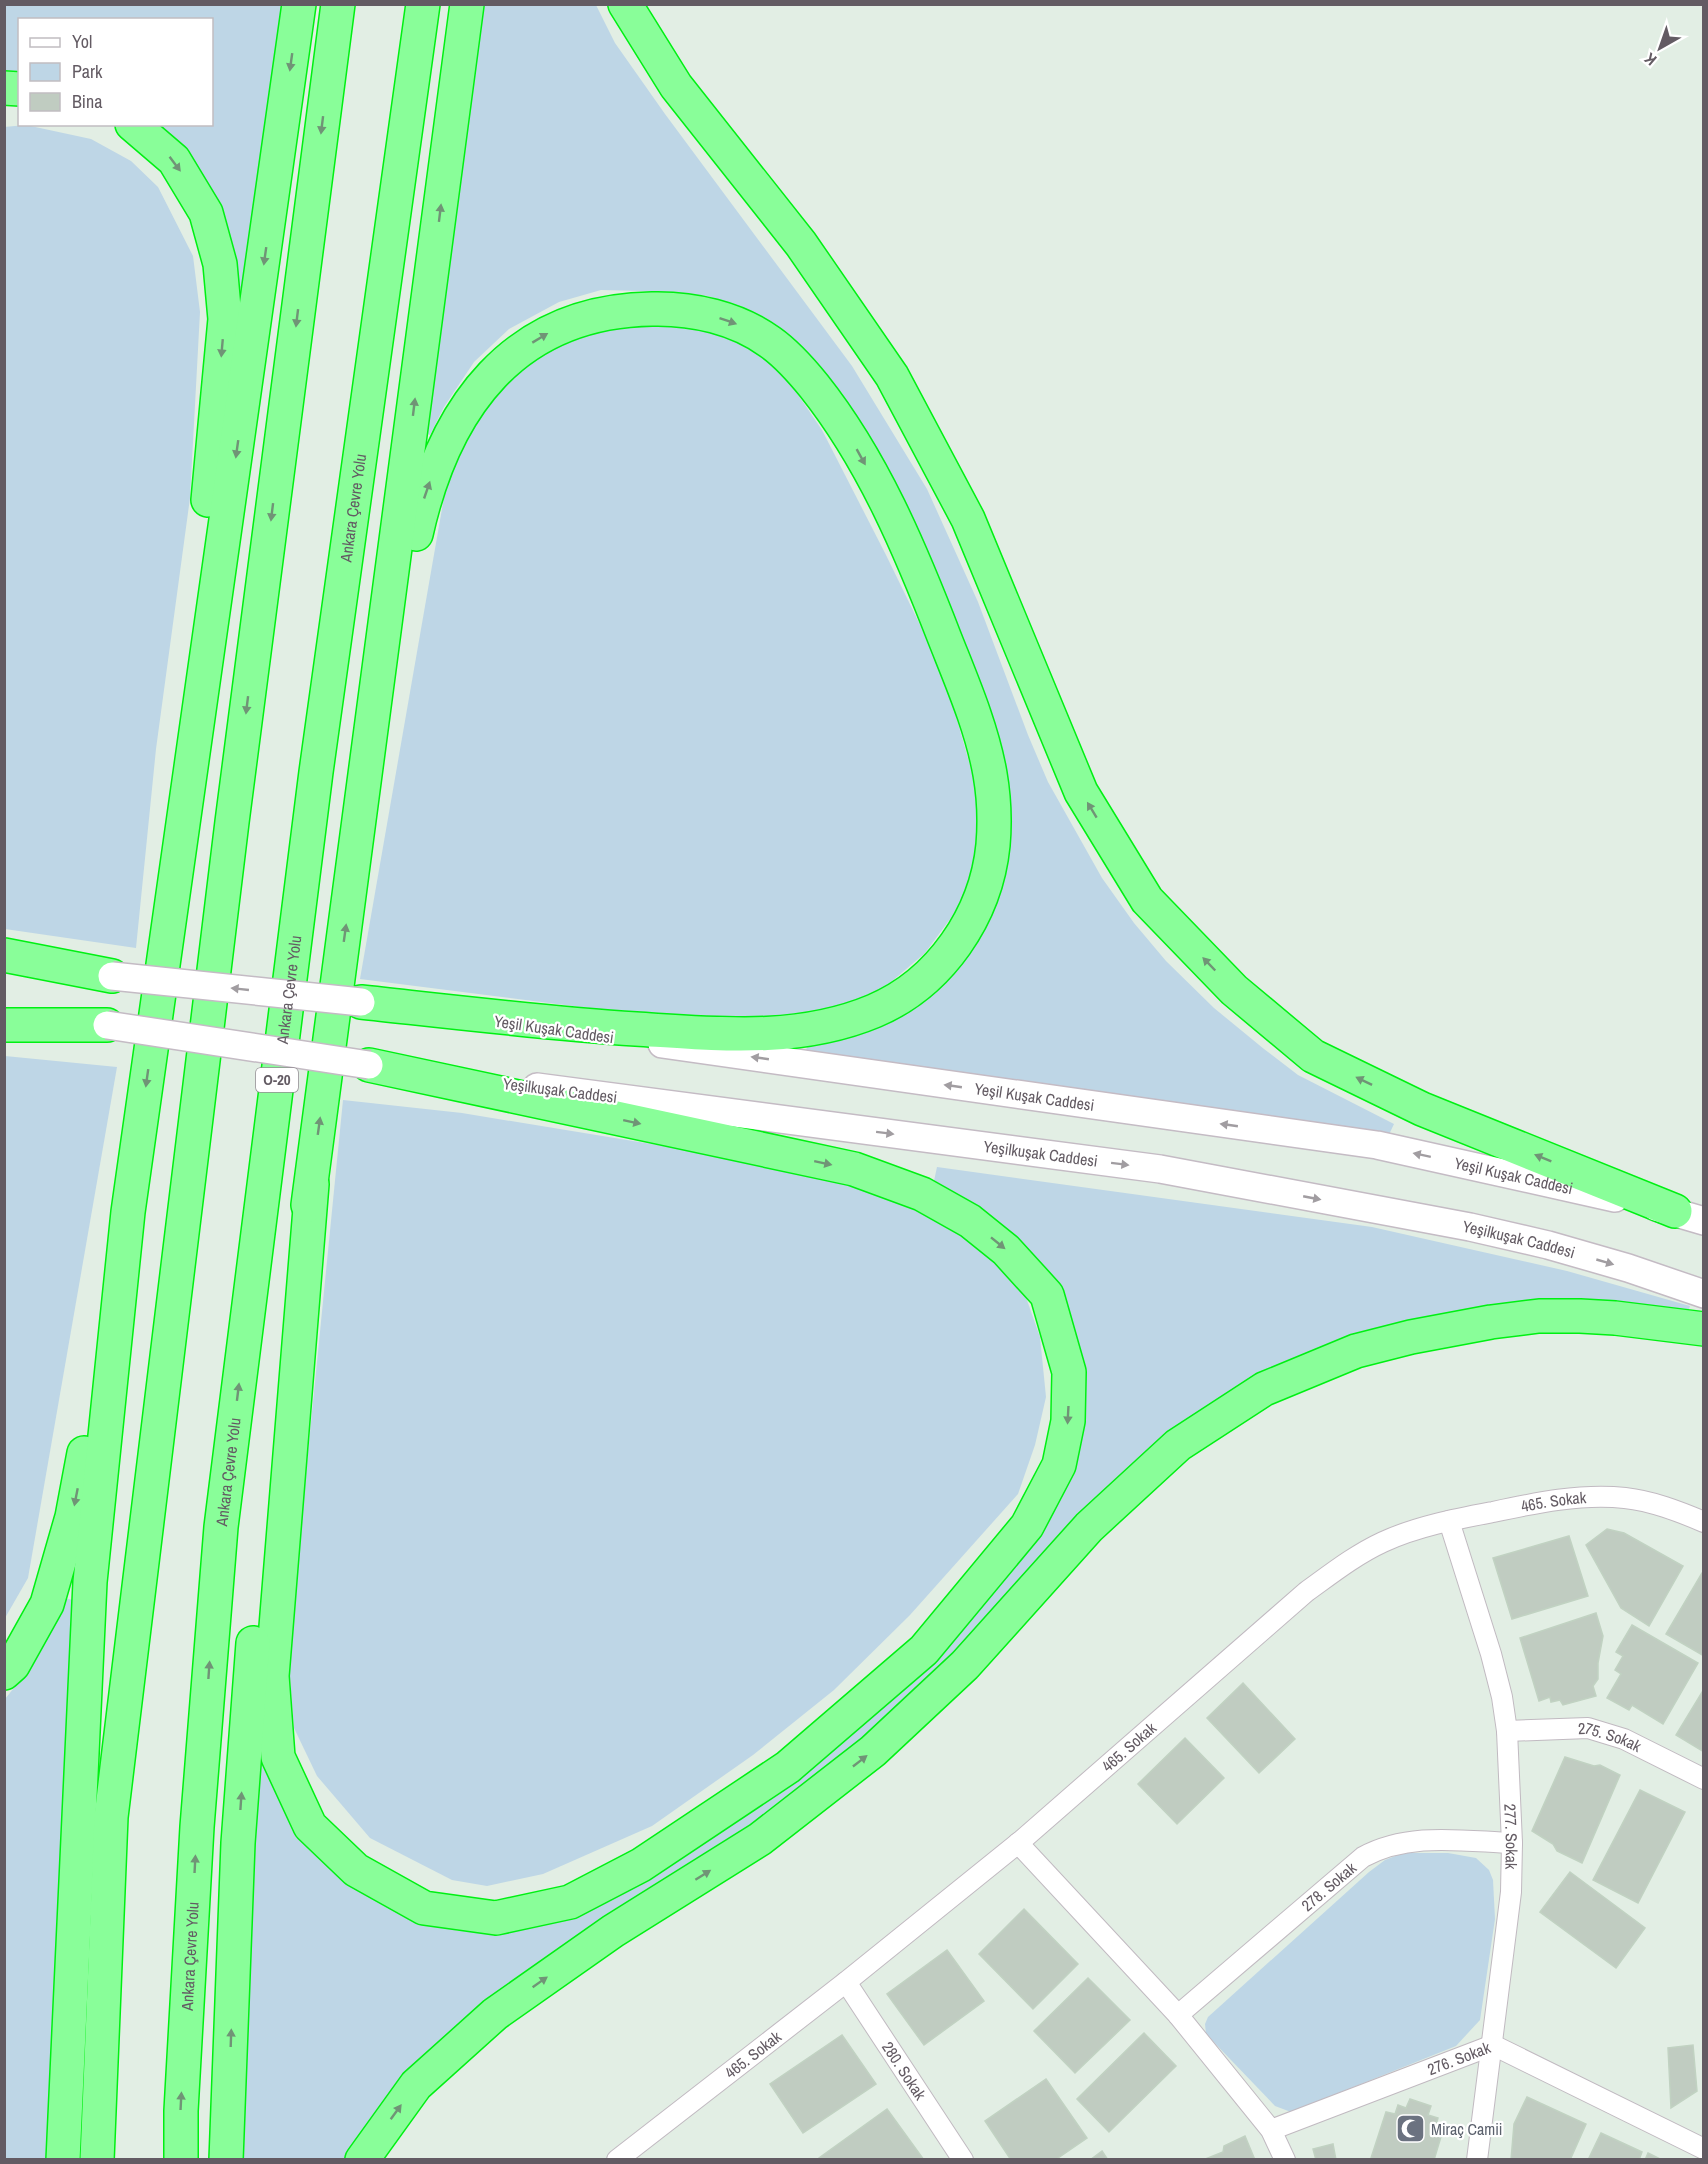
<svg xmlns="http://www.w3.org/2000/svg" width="1708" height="2164" viewBox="0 0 1708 2164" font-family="'Archivo Narrow',sans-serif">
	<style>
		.green { fill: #bed6e6 }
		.building { fill: #c0ccc1; stroke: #c1d2c2; stroke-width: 1.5 }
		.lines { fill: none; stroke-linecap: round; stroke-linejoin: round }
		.minor-casing { stroke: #c1bac1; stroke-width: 22 }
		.secondary-casing { stroke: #c4bbc4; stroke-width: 30 }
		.motorway-casing { stroke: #00f013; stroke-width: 36 }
		.minor { stroke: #fff; stroke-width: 20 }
		.secondary { stroke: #fff; stroke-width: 27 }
		.motorway { stroke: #89fe99; stroke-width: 33 }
		.secondary-bridge-casing { stroke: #c4bbc4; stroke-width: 30; stroke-linecap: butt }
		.secondary-bridge { stroke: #fff; stroke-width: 27 }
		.oneway { fill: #709476 }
		.oneway2 { fill: #a19da1 }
		.labels { text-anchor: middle; stroke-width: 4.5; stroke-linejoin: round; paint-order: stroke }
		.shield { fill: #fff; stroke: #928c92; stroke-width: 1.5 }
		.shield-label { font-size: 15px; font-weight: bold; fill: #635b63 }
		.street-label { font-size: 16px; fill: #635b63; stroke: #fff }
		.worship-label { font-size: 16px; fill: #5b616d; stroke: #fff; text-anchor: start }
	</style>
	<rect width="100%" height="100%" fill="#e2eee4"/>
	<!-- green -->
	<g class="green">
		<path d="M5,5h289l-40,284 -20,-2c-4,-28 -7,-70 -20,-94 -14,-26 -36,-48 -56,-68l54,-1v-104h-192l-1,51 -14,3z"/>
		<path d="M479,5h117l19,38 50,71 187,252 75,123 51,113 50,133 20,47 54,96 32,45 32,38 48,47 50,41 34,26 96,49 -9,19 -581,-83 4,-18 17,1 59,-18 32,-20 92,-206 -14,-77 -39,-102 -48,-107 -65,-120 -29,-35 -32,-27 -38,-20 -35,-15 -67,-5 -40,-1 -42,12 -50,27 -35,33 -30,45 -14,28 -14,-6z"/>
		<path d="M26,125l65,14 40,22 27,26 35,69 7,56 -10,186 -34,251 -20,199 -131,-19 -1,-802z"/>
		<path d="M683,321l55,15 46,38 38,56 64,125 58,119 41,144 -9,55 -20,38 -31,42 -41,35 -52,22 -72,9 -125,-5 -275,-35 87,-499 24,-51 31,-47 71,-52z"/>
		<path d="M5,1056l112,11 -89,511 -23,40z"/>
		<path d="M343,1100l119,13 402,66 77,30 81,77 18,51 6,60 -11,48 -17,49 -108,121 -76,75 -81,65 -101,71 -109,48 -56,12 -35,-6 -82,-42 -53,-62 -23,-48 -6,-74z"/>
		<path d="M937,1167l435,60 195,44 123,35 -5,15 -169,-14 -278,84 -385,371 -253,172 -245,225 -120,1 13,-414 18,2 10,44 22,39 116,86 44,14 55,1 48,-13 230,-137 278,-314 -16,-178 -121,-100z"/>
		<path d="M60,1597l22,5 -27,557 -50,1v-461l29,-36z"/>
		<path d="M1403,1853h45l28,5 13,12 4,10 2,39 -15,101 -24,26 -165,66 -16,-6 -69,-72 -1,-10 3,-7 161,-145 16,-12z"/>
	</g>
	<!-- building -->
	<g class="building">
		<path d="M1607,1529l17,4 59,33 -34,60 -28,-18 -35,-63z"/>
		<path d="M1569,1536l19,60 -76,23 -19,-61z"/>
		<path d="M1702,1573h2v83l-38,-22z"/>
		<path d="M1596,1613l7,23 -5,27v16l-5,7 3,10 -33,9 -3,-5 -9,2 -1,-5 -11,4 -19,-63z"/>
		<path d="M1632,1625l66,38 -35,61 -31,-19 -3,5 -22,-12 14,-24 -6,-4 8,-14 -7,-4z"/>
		<path d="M1243,1683l52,56 -36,34 -52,-55z"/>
		<path d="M1704,1689v63l-28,-17z"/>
		<path d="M1185,1738l39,40 -47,46 -39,-40z"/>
		<path d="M1565,1757l29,9 6,-1 20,10 -38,88 -25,-12 -4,-7 -21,-13z"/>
		<path d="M1640,1790l45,22 -47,91 -45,-23z"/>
		<path d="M1570,1872l75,56 -29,40 -76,-56z"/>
		<path d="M1024,1909l54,55 -45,45 -54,-55z"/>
		<path d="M947,1950l37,51 -60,44 -37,-51z"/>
		<path d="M1088,1978l42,42 -55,53 -41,-42z"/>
		<path d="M1144,2033l32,33 -67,66 -32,-33z"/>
		<path d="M842,2035l34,49 -73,49 -33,-49z"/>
		<path d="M1693,2045l4,46 -26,17 -3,-60z"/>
		<path d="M1046,2079l41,59 -32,22h-44l-26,-39z"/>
		<path d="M1527,2097l59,27 -16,36h-59l3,-36z"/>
		<path d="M1410,2099l21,7 -3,9 10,3 -3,10 8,2 -9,30h-57l-6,-2 15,-46 9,2 3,-9 8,3z"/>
		<path d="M887,2109l37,51h-104l-1,-2z"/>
		<path d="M1601,2133l41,19 -3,8h-51z"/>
		<path d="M1245,2136l10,24h-52l20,-8 1,-6z"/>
		<path d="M1333,2144l3,16h-20l-3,-11z"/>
		<path d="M1102,2151l6,9h-18z"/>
		<path d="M1648,2153l14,7h-17z"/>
	</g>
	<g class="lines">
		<defs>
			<g id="minor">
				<path id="s1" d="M1449,1521l42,133 11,43 5,34 5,112 -1,49 -34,268"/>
				<path id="s2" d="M1507,1731l81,-3 36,11 80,40"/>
				<path d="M1018,1843l160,172 93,115 14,30"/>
				<path id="s3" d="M846,1982l117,178"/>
				<path id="s4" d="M1178,2015l185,-158c46,-25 98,-16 149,-14"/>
				<path id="s5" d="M1271,2130l222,-85 211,104"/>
				<path id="s6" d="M617,2160l229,-178 176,-142 284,-248c25,-18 49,-37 77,-50 35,-16 73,-23 110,-30 42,-9 89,-19 132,-14 27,3 53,13 79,24"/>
			</g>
			<g id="secondary">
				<path id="s7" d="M662,1044l715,101 238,53"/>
				<path id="s8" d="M537,1087l623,82 310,58 78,18 80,23 76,26"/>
				<path d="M1656,1207l48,14"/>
			</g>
			<g id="motorway">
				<path d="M625,4l51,82 125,158 91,132 76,143 113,273 66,108 87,90 79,66 109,53 253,102"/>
				<path d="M4,88l16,1"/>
				<path d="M132,124l42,36 32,53 14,51 5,55 -17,181"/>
				<path d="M4,955l108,21"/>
				<path d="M361,1002c92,10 183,21 275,27 80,5 162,14 238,-18 66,-28 112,-95 119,-166 2,-23 1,-48 -3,-71 -8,-46 -28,-92 -45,-135 -34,-88 -72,-179 -131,-253 -13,-16 -27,-32 -44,-44 -33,-24 -77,-34 -118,-33 -139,2 -208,99 -236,225"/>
				<path d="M4,1025h103"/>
				<path d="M312,1184l-40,492 6,81 32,69 46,44 68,38 72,10 74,-16 71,-37 147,-98 136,-117 103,-124 32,-61 9,-44 1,-49 -22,-77 -41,-45 -36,-29 -48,-27 -68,-25 -485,-104"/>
				<path d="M308,1205l159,-1201"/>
				<path d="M4,1673l9,-8 34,-61 25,-87 12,-64"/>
				<path d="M63,2160l27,-578 38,-370 171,-1208"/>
				<path d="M97,2160l14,-343 121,-995 106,-818"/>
				<path id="s9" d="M181,2160v-49l16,-284 24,-300 95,-755 107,-768"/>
				<path d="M226,2160l12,-317 15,-200"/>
				<path d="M362,2160l54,-75 79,-71 118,-83 147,-92 113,-88 92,-86 124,-138 89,-82 86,-56 92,-38 55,-14 80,-15 48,-6h41l35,2 89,11"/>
			</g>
		</defs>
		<!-- minor casing -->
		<use href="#minor" class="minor-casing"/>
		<!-- secondary casing -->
		<use href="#secondary" class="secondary-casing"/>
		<!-- motorway casing -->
		<use href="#motorway" class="motorway-casing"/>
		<!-- minor -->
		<use href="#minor" class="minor"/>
		<!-- secondary -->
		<use href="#secondary" class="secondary"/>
		<!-- motorway -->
		<use href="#motorway" class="motorway"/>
		<defs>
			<g id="secondary-bridge">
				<path d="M112,976l249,26"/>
				<path d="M107,1025l262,40"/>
			</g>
		</defs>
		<!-- secondary-bridge casing -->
		<use href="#secondary-bridge" class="secondary-bridge-casing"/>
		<!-- secondary-bridge -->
		<use href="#secondary-bridge" class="secondary-bridge"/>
	</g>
	<!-- one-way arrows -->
	<defs><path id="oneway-solid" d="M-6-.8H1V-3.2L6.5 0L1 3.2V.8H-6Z" transform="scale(1.5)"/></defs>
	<g class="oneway">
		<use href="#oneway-solid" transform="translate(291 62) rotate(98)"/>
		<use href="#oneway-solid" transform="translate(322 125) rotate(97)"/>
		<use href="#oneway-solid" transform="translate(175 164) rotate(53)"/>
		<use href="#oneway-solid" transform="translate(440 213) rotate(-83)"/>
		<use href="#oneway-solid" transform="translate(265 256) rotate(98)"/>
		<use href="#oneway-solid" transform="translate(297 318) rotate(97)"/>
		<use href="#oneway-solid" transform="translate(728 321) rotate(19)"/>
		<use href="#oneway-solid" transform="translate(540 338) rotate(-31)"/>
		<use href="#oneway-solid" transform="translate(222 348) rotate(95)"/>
		<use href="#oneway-solid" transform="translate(414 407) rotate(-83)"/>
		<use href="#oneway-solid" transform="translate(237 449) rotate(98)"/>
		<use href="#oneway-solid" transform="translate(861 457) rotate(61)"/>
		<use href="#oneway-solid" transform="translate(427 490) rotate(-71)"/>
		<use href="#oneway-solid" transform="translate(272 512) rotate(97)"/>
		<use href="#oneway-solid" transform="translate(247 705) rotate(97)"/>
		<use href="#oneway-solid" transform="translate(1092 810) rotate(-121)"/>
		<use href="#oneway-solid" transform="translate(345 933) rotate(-82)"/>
		<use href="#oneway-solid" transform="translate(1209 964) rotate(-134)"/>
		<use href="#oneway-solid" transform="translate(147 1078) rotate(98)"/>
		<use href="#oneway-solid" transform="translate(1364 1081) rotate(-154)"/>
		<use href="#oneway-solid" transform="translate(632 1122) rotate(12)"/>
		<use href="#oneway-solid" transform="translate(319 1126) rotate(-82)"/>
		<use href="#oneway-solid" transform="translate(1543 1158) rotate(-158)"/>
		<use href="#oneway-solid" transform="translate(823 1163) rotate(12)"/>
		<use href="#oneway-solid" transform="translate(998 1243) rotate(39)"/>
		<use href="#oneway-solid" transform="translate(238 1392) rotate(-83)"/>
		<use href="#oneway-solid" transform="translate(1068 1415) rotate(93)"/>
		<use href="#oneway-solid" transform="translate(76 1497) rotate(101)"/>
		<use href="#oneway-solid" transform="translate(209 1670) rotate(-86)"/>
		<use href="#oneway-solid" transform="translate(860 1761) rotate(-38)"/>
		<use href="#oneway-solid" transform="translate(241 1801) rotate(-86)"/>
		<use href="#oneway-solid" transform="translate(195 1864) rotate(-87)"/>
		<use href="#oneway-solid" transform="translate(703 1875) rotate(-32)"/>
		<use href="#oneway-solid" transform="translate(540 1982) rotate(-35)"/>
		<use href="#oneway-solid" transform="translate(231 2038) rotate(-88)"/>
		<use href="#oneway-solid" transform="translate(181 2101) rotate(-87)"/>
		<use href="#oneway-solid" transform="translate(396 2112) rotate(-54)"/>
	</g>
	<g class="oneway2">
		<use href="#oneway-solid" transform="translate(240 989) rotate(-174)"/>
		<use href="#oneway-solid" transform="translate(760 1058) rotate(-172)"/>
		<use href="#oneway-solid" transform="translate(953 1086) rotate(-172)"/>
		<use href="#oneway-solid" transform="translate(1229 1125) rotate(-172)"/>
		<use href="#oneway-solid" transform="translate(885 1133) rotate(7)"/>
		<use href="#oneway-solid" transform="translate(1422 1155) rotate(-168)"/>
		<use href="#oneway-solid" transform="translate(1120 1164) rotate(7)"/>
		<use href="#oneway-solid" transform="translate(1312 1198) rotate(11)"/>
		<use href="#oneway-solid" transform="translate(1605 1262) rotate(16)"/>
	</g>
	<!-- icons -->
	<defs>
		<symbol id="mosque-square" viewBox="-11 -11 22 22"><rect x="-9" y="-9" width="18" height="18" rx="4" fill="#6b7280" stroke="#fff"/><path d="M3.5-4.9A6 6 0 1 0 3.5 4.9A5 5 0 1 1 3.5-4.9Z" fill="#fff"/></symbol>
	</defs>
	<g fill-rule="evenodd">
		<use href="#mosque-square" x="1394" y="2112" width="33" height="33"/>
	</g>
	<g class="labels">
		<!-- shield labels -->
		<rect class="shield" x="256" y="1068" width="42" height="24" rx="4.5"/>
		<g class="shield-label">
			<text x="277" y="1085">O-20</text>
		</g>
		<!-- street labels -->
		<g class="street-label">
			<text dy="6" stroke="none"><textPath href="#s9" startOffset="1662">Ankara Çevre Yolu</textPath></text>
			<text dy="6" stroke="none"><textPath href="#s9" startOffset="1176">Ankara Çevre Yolu</textPath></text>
			<text transform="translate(554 1029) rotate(8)" y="6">Yeşil Kuşak Caddesi</text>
			<text transform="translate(560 1090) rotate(7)" y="6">Yeşilkuşak Caddesi</text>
			<text dy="6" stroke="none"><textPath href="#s7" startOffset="376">Yeşil Kuşak Caddesi</textPath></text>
			<text dy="6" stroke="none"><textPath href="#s8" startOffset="508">Yeşilkuşak Caddesi</textPath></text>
			<text dy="6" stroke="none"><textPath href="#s7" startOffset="862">Yeşil Kuşak Caddesi</textPath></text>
			<text dy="6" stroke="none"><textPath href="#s8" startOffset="994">Yeşilkuşak Caddesi</textPath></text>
			<text dy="6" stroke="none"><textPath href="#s9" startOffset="690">Ankara Çevre Yolu</textPath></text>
			<text dy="6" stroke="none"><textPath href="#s6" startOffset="1161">465. Sokak</textPath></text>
			<text dy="6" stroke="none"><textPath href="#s2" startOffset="104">275. Sokak</textPath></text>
			<text dy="6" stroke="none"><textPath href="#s6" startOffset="658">465. Sokak</textPath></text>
			<text dy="6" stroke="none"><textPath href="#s1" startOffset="324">277. Sokak</textPath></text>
			<text dy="6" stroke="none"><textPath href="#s4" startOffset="198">278. Sokak</textPath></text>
			<text dy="6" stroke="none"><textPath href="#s9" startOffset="204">Ankara Çevre Yolu</textPath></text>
			<text dy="6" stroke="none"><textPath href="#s6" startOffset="172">465. Sokak</textPath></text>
			<text dy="6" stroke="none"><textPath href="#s5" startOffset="201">276. Sokak</textPath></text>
			<text dy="6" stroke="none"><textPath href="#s3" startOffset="106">280. Sokak</textPath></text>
		</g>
		<!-- worship labels -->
		<g class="worship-label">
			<text x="1431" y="2135">Miraç Camii</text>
		</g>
	</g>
	<!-- border -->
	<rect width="1708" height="2164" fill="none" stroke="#635b63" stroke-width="12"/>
	<!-- legend -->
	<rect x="18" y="18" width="195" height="108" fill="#ffffff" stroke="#c1bdc1" stroke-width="1.5"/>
	<rect x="30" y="38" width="30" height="9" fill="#ffffff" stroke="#c1bdc1" stroke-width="1.5"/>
	<text x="72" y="48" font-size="18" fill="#635b63">Yol</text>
	<rect x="30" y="63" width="30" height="18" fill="#bed6e6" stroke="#c1bdc1" stroke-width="1.5"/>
	<text x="72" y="78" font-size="18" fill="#635b63">Park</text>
	<rect x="30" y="93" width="30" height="18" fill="#c0ccc1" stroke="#c1bdc1" stroke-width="1.5"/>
	<text x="72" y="108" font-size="18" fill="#635b63">Bina</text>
	<!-- north arrow -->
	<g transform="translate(1660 48) rotate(220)" stroke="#ffffff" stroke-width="4.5" paint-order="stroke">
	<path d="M0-4.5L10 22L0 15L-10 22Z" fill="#635b63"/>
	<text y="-9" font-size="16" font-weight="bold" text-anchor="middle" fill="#635b63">K</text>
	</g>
</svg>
